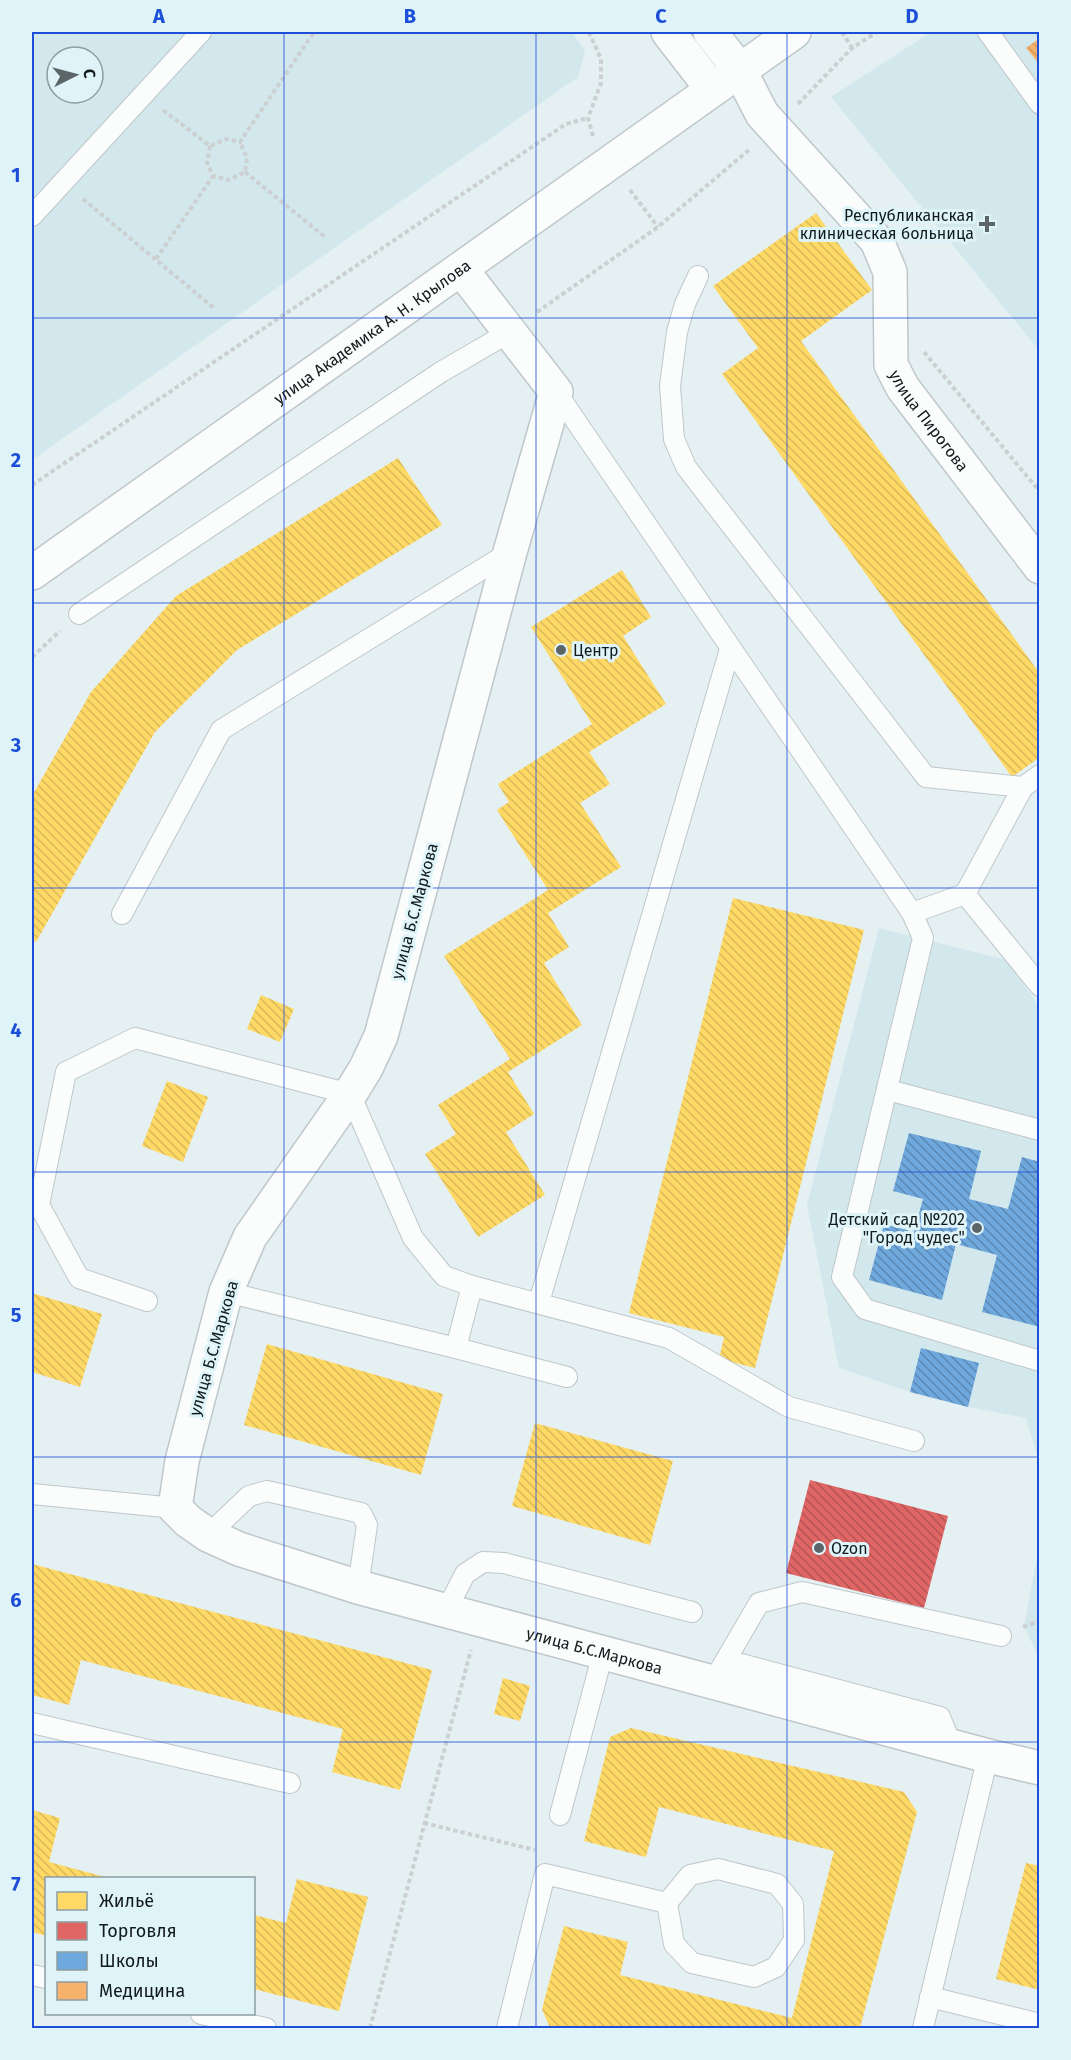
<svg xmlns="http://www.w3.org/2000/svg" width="1071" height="2060" viewBox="0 0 1071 2060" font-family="'Fira Sans',sans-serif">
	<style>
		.built { fill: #d2e8ed; fill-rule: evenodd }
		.homes { fill: url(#homes-back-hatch) }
		.shops { fill: url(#shops-back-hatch) }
		.schools { fill: url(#schools-back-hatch) }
		.health { fill: url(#health-back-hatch) }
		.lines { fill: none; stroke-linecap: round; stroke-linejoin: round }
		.lane-casing { stroke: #bfc7ca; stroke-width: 22 }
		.street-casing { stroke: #bfc7ca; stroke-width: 36 }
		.secondary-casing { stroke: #bfc7ca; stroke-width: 36 }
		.path { stroke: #ccd0d1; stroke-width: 4; stroke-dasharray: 4.5 3; stroke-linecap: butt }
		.lane { stroke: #fbfdfd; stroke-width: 20 }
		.street { stroke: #fbfdfd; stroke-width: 33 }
		.secondary { stroke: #fbfdfd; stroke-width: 33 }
		.grid { fill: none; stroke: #1d4ed8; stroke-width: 1.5; stroke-opacity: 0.55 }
		.poi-dot { fill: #5c6567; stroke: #dff4f9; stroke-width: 2 }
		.labels { text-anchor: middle; stroke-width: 6; stroke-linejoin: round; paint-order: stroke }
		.poi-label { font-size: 16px; fill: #121a1c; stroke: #dff4f9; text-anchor: end }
		.street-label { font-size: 16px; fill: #121a1c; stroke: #dff4f9 }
		.neatline { fill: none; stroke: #1d4ed8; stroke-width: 2 }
		.grid-label { font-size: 20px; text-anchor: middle; font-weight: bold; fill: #1d4ed8 }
	</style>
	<defs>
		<pattern id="homes-back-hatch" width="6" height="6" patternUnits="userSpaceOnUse" patternTransform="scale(1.5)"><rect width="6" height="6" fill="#ffd966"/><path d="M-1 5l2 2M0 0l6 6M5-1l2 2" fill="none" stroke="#daba58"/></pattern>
		<pattern id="shops-back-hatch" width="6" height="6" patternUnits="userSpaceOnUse" patternTransform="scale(1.5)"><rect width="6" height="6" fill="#e06666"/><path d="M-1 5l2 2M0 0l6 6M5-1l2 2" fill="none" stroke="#b45353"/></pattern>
		<pattern id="schools-back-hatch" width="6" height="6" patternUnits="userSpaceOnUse" patternTransform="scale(1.5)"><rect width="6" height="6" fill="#6fa8dc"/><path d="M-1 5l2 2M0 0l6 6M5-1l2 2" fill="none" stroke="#5a88b2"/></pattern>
		<pattern id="health-back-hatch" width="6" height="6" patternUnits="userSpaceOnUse" patternTransform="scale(1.5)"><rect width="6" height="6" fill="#f6b26b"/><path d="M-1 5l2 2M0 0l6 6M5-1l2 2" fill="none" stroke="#d2985c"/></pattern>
	</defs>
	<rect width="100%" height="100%" fill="#e5f0f3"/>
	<!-- built -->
	<g class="built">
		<path d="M32,32h540l13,19 -7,26 -546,383zM57,57h36v36h-36z"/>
		<path d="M931,32h108v318l-208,-253z"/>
		<path d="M879,928l127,32 33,46v456l-13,-44 -58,-11 -58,-15 -71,-24 -32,-163z"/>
		<path d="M1039,1547l1,111h-1l-15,-32z"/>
	</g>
	<!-- homes -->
	<g class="homes">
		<path d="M816,213l56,77 -71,51 239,333v83l-28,20 -290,-403 36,-26 -45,-62z"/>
		<path d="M398,458l44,67 -205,125 -82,82 -119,210 -4,-2v-144l59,-104 85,-96z"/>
		<path d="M622,570l29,47 -28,19 43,68 -77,48 21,32 -30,19 41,64 -73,46 21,34 -25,16 38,62 -74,47 26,42 -28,18 39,63 -67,42 -53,-83 31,-20 -18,-29 72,-46 -66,-103 104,-66 -51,-80 12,-8 -11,-18 94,-60 -61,-97z"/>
		<path d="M733,898l131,32 -109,438 -36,-9 5,-22 -95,-24z"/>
		<path d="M261,995l33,14 -14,33 -33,-13z"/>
		<path d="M167,1081l41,16 -25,65 -41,-16z"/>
		<path d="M32,1293l70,21 -22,73 -48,-15z"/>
		<path d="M267,1344l176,50 -22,81 -177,-50z"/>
		<path d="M535,1423l138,38 -23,84 -138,-39z"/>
		<path d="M32,1564l400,106 -32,120 -68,-18 11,-43 -262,-69 -12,45 -37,-10z"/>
		<path d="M503,1678l27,8 -10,35 -26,-7z"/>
		<path d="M631,1728l273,64 13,20 -57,216h-310l-8,-19 22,-83 64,16 -8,33 172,43 42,-167 -175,-44 -13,50 -62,-16 26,-104z"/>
		<path d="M32,1810l28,8 -11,44 60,16h-63v58l-14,-4z"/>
		<path d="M1026,1863l14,3v124l-44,-11z"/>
		<path d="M297,1879l71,18 -29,114 -85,-22v-74l32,8z"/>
	</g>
	<!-- shops -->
	<path class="shops" d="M810,1480l138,36 -24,92 -138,-35z"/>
	<!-- schools -->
	<g class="schools">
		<path d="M909,1133l72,18 -12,48 39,10 14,-52 18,5v165l-58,-15 15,-57 -41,-11 -14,56 -73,-20 15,-56 30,8 9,-33 -30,-8z"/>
		<path d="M921,1348l58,15 -11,44 -58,-15z"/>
	</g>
	<!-- health -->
	<path class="health" d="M1040,38v27l-14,-17z"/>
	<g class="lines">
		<defs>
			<g id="lane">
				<path d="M988,32l52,72"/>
				<path d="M32,216l169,-184"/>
				<path d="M698,276l-13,28 -8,28 -7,54 4,53 12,28 240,310 97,10"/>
				<path d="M556,392l356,521 53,-19 75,92"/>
				<path d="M79,614l362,-242 69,-40"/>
				<path d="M965,894l58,-107 17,-12"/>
				<path d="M912,913l11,25 -81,339 23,32 175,52"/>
				<path d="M122,914l99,-184 289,-178"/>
				<path d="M888,1090l152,40"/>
				<path d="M226,1292l230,56 16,-62"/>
				<path d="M147,1301l-68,-23 -40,-73 27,-133 69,-34 215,56 63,144 31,38 28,10 197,52 120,69 125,34"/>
				<path d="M539,1302l191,-653"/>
				<path d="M456,1348l111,29"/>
				<path d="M32,1494l143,14"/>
				<path d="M208,1535l41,-39 18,-5 94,22 6,12 -9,62"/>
				<path d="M446,1611l19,-37 18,-12 21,1 188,49"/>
				<path d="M715,1680l26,-16 199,53 12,29"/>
				<path d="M713,1682l46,-79 43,-11 199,44"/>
				<path d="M32,1723l258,60"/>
				<path d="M560,1815l43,-162"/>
				<path d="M718,1869l59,15 16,20 1,36 -18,27 -22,10 -62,-14 -18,-19 -7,-41 23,-28z"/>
				<path d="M32,1975l14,3"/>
				<path d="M930,1997l110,27"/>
				<path d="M201,2014l65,14"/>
				<path d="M507,2028l38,-154 122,29"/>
				<path d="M923,2028l65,-272"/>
			</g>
			<g id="street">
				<path id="s1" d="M739,69l23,45 115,127 13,31 1,93 12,23 137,179"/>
				<path id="s2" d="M461,269l95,123 -46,160 -129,484 -15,32 -16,26 -100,143 -24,55 -44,169 -7,47 13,13 20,14 31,14 119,38 630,169 52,12"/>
			</g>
			<g id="secondary">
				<path d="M668,32l44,57"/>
				<path d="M710,32l29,37"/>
				<path id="s3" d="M32,573l762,-541"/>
			</g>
		</defs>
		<!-- lane casing -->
		<use href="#lane" class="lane-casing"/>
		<!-- street casing -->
		<use href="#street" class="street-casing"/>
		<!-- secondary casing -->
		<use href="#secondary" class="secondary-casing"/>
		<!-- path -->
		<g class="path">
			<path d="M589,32l12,27v24l-13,35 5,18"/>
			<path d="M842,32l10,16"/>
			<path d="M798,104l54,-56 25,-16"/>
			<path d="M163,110l47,36 16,-7 14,3 74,-110"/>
			<path d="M210,146l-3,17 6,13 16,4 16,-8 2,-14 -7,-16"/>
			<path d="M245,172l80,65"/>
			<path d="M630,190l28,37"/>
			<path d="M83,199l132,110"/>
			<path d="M156,259l57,-83"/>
			<path d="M537,312l121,-85 92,-78"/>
			<path d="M924,352l116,140"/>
			<path d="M32,485l534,-361 22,-6"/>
			<path d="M32,657l28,-26"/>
			<path d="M1023,1627l17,-6"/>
			<path d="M424,1823l111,27"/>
			<path d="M370,2028l101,-378"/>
		</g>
		<!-- lane -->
		<use href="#lane" class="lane"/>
		<!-- street -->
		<use href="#street" class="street"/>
		<!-- secondary -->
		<use href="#secondary" class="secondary"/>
	</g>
	<!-- grid -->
	<path class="grid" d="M284,32v1996M536,32v1996M787,32v1996M32,318h1008M32,603h1008M32,888h1008M32,1172h1008M32,1457h1008M32,1742h1008"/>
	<!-- markers -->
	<g class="poi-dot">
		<path d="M984 215h6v6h6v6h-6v6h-6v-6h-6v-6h6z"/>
		<circle cx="561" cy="650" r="6"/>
		<circle cx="977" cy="1228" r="6"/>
		<circle cx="819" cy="1548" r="6"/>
	</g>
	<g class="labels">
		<!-- poi labels -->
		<g class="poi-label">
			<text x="974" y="221">Республиканская<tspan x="974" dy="18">клиническая больница</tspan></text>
			<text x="573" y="656" text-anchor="start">Центр</text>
			<text x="965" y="1225">Детский сад №202<tspan x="965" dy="18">"Город чудес"</tspan></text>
			<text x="831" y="1554" text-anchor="start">Ozon</text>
		</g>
		<!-- street labels -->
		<g class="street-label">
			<text dy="6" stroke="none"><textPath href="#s3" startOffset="417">улица Академика А. Н. Крылова</textPath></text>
			<text dy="6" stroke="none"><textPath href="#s1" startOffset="416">улица Пирогова</textPath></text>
			<text transform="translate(414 911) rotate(-75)" y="6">улица Б.С.Маркова</text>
			<text transform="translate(213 1348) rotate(-74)" y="6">улица Б.С.Маркова</text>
			<text dy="6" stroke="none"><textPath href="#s2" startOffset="1792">улица Б.С.Маркова</textPath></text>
		</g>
	</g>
	<!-- border -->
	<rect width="1071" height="2060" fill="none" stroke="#dff4f9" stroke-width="66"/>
	<!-- legend -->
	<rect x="45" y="1877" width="210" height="138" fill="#dff4f9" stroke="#8d9da1" stroke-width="1.5"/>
	<rect x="57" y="1892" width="30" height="18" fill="#ffd966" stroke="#8d9da1" stroke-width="1.5"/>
	<text x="99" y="1907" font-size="18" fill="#121a1c">Жильё</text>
	<rect x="57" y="1922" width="30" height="18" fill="#e06666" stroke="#8d9da1" stroke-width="1.5"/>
	<text x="99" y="1937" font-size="18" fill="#121a1c">Торговля</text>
	<rect x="57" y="1952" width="30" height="18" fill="#6fa8dc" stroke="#8d9da1" stroke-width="1.5"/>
	<text x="99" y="1967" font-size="18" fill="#121a1c">Школы</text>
	<rect x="57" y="1982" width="30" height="18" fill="#f6b26b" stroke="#8d9da1" stroke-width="1.5"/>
	<text x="99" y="1997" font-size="18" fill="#121a1c">Медицина</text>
	<!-- north arrow -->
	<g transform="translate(75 75) rotate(84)"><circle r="28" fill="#dff4f9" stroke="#8d9da1" stroke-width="1.5"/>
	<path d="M0-4.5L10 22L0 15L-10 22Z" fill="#5c6567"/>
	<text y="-9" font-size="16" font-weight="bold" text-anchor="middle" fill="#121a1c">С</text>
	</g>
	<rect x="33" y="33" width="1005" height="1994" class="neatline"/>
	<g class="grid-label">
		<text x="159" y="23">A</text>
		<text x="410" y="23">B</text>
		<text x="661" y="23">C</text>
		<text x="912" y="23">D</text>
		<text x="16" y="182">1</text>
		<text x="16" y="467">2</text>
		<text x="16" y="752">3</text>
		<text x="16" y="1037">4</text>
		<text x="16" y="1322">5</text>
		<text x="16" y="1607">6</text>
		<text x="16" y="1891">7</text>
	</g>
</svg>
